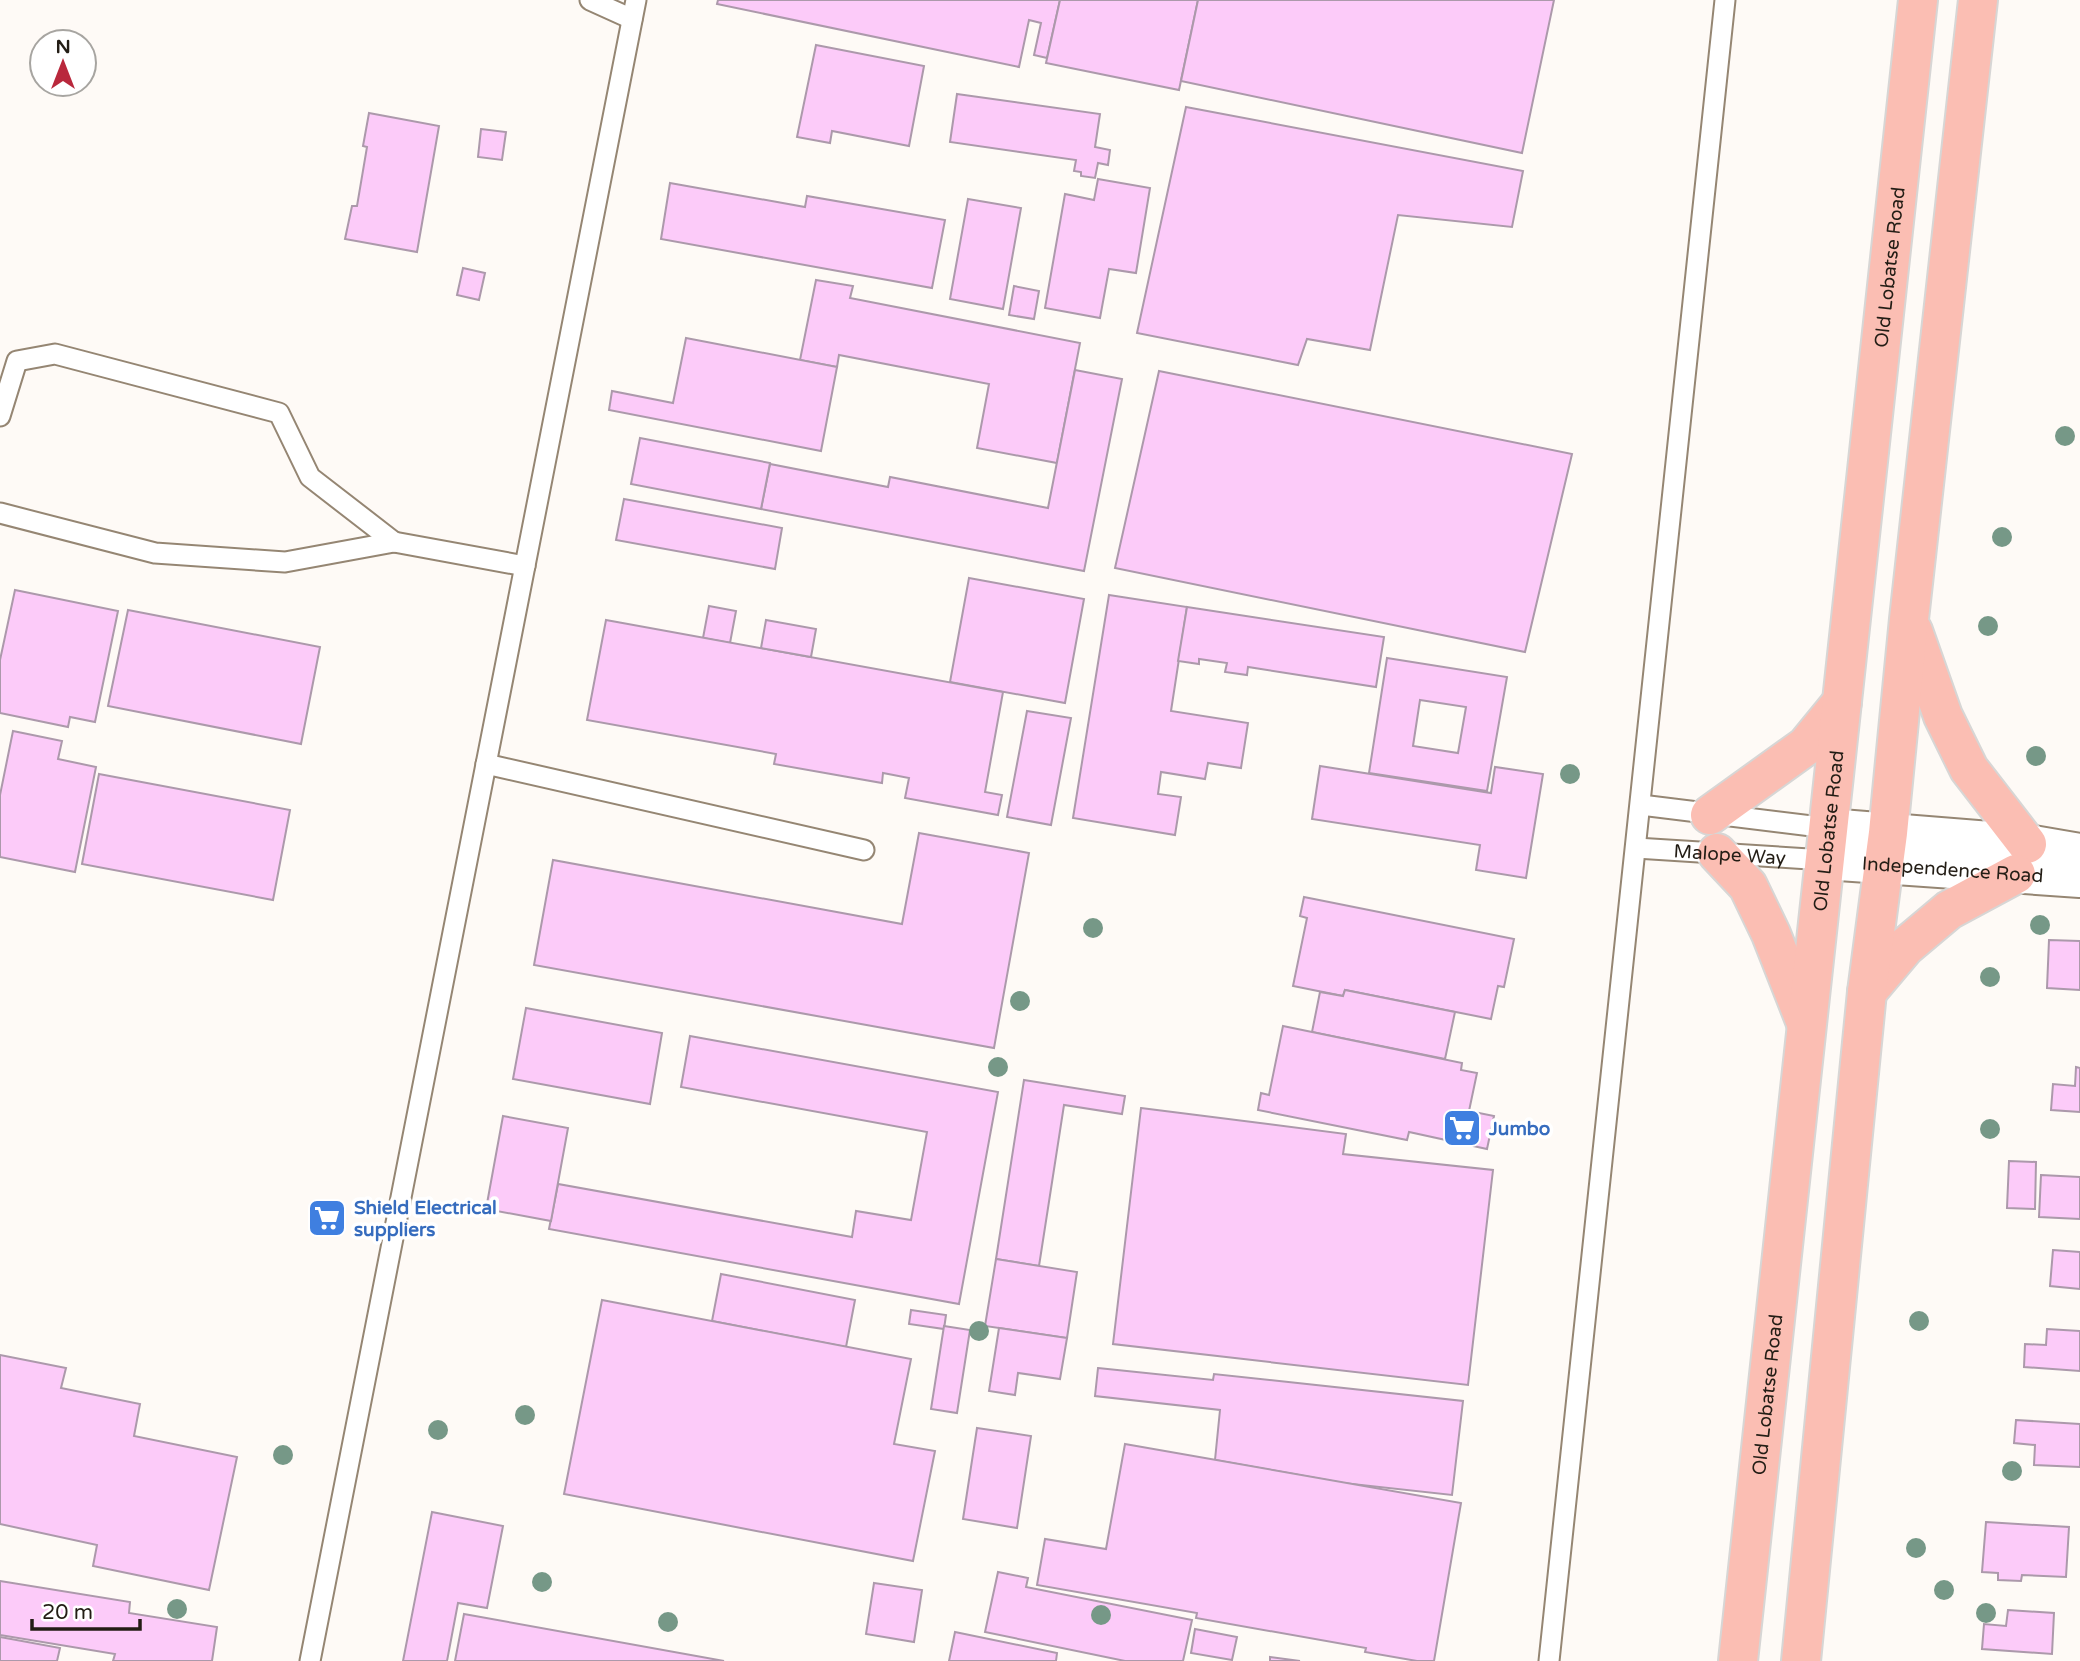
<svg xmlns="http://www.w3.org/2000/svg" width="2080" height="1661" viewBox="0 0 2080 1661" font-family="'Varela Round',sans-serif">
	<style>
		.building { fill: #fccbf9; stroke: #ac99ab; stroke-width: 2; fill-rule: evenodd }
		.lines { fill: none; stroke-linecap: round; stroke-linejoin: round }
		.service-casing { stroke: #958673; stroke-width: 23 }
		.tertiary-casing { stroke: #958673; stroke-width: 42 }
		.primary-casing { stroke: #d7d6d5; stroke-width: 42 }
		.service { stroke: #fff; stroke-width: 19 }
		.tertiary { stroke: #fff; stroke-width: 38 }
		.primary { stroke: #fbbeb3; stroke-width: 38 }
		.tree { fill: #769887 }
		.labels { text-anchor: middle; stroke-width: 7; stroke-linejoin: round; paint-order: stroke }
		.street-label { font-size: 19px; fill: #231d15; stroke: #fff }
		.shop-label { font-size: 19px; font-weight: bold; fill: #366cbe; stroke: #fff; text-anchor: start }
	</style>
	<rect width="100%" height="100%" fill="#fefaf6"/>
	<!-- building -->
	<g class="building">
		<path d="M718,0h342l-13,58 -13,-3 7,-32 -12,-3 -10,47 -302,-63z"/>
		<path d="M1060,0h138l-19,90 -133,-27z"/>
		<path d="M1198,0h356l-32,153 -341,-72z"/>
		<path d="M816,45l108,21 -15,80 -77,-15 -2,12 -33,-6z"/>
		<path d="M957,94l143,20 -5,33 15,3 -2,15 -10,-2 -3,15 -14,-2v-4l-7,-1 2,-11 -126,-18z"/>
		<path d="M1186,107l337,64 -11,56 -114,-12 -28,135 -63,-11 -9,26 -161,-32z"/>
		<path d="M369,113l70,13 -22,126 -72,-13 7,-33h5l10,-59 -4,-1z"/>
		<path d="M481,129l25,3 -4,28 -24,-3z"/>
		<path d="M1098,179l52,9 -14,85 -27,-4 -9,49 -55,-10 20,-114 29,6z"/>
		<path d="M670,183l135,24 2,-11 138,24 -13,68 -271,-49z"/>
		<path d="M968,199l53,9 -18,101 -53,-10z"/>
		<path d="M463,268l22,5 -6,27 -22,-5z"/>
		<path d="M816,280l37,6 -3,12 230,45 -23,120 -80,-15 12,-64 -150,-29 -2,12 -37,-7z"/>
		<path d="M1014,286l25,5 -5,28 -25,-4z"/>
		<path d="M686,338l151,29 -16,84 -212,-41 3,-19 61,12z"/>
		<path d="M1075,370l47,9 -38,192 -323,-62 9,-45 118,23 2,-10 158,31z"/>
		<path d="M1159,371l413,83 -47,198 -410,-84z"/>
		<path d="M640,438l130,25 -9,46 -130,-25z"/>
		<path d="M624,499l158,29 -7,41 -159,-29z"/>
		<path d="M969,578l115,21 -19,104 -115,-21z"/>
		<path d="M15,590l103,21 -23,111 -25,-5 -2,10 -68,-14v-53z"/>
		<path d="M1109,595l78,12 -16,104 77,12 -7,45 -33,-5 -3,16 -44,-7 -3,22 23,3 -6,38 -102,-17z"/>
		<path d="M709,606l27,5 -6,32 -27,-5z"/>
		<path d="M1187,607l197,30 -8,50 -128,-20 -1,8 -22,-3 2,-9 -28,-4v5l-21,-3z"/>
		<path d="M128,610l192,37 -19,97 -193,-38z"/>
		<path d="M606,620l397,72 -18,100 17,3 -4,20 -93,-17 4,-20 -26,-5 -1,10 -108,-19 2,-10 -189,-34z"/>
		<path d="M766,620l50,9 -5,28 -50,-9z"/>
		<path d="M1387,658l120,19 -20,114 -118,-18zM1420,700l46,7 -8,46 -45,-7z"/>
		<path d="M1027,711l44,7 -20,107 -44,-8z"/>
		<path d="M13,731l49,10 -4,18 38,8 -21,105 -75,-15v-62z"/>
		<path d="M1320,766l171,27 4,-26 48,7 -17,104 -50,-8 4,-25 -168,-26z"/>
		<path d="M99,774l191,36 -17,90 -191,-36z"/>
		<path d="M919,833l110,20 -35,195 -460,-83 19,-105 349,64z"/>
		<path d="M1304,897l210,42 -10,48 -6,-1 -7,33 -146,-29 -2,6 -50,-10 14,-68 -7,-2z"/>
		<path d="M2049,940l31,1v49l-33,-2z"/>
		<path d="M1345,990l110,22 -10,47 -133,-27 8,-40 23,4z"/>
		<path d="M526,1008l136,25 -12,71 -137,-25z"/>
		<path d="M1283,1026l179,37 -1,7 16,3 -8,38 25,5 -7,33 -78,-17 -2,8 -149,-30 3,-17 8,2z"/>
		<path d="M690,1036l308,56 -39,212 -410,-75 9,-45 294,53 4,-26 55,9 16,-88 -246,-45z"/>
		<path d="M2076,1067l4,1v44l-29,-2 2,-26 22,2z"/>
		<path d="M1024,1080l101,16 -3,18 -58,-9 -25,161 -43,-7z"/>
		<path d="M1141,1108l205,26 -3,20 150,16 -25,215 -355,-41z"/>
		<path d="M503,1116l65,12 -17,93 -65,-12z"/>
		<path d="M2009,1161l27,1 -1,47 -28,-1z"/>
		<path d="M2041,1175l39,2v42l-41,-2z"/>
		<path d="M2053,1250l27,2v37l-30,-3z"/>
		<path d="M996,1259l81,13 -10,66 -82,-12z"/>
		<path d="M721,1274l134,26 -9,47 -134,-26z"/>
		<path d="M602,1300l309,59 -17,85 41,7 -22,110 -349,-67z"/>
		<path d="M911,1310l35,5 -2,14 -35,-5z"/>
		<path d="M944,1326l26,4 -13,83 -26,-4z"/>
		<path d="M999,1328l68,10 -7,41 -42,-6 -3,22 -26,-4z"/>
		<path d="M2047,1329l33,2v40l-56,-4 1,-23 21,1z"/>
		<path d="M0,1355l66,13 -5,20 79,16 -6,32 103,21 -28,133 -116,-24 4,-21 -97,-21z"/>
		<path d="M1098,1368l115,12 1,-6 249,27 -11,94 -109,-12 -128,-23 5,-50 -125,-14z"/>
		<path d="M2016,1420l64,4v43l-46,-2 1,-20 -21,-2z"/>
		<path d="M977,1428l54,8 -14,92 -54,-9z"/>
		<path d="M1125,1444l336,59 -27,158h-17l-52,-9 1,-4 -170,-30 1,-5 -160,-28 8,-46 61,10z"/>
		<path d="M432,1512l71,14 -16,82 -29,-5 -11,58h-44z"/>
		<path d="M1986,1522l83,5 -3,50 -44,-2 -1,6 -23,-1v-7l-16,-1z"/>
		<path d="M998,1572l30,6 -2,9 166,33 -9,41h-58l-140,-29z"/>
		<path d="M0,1581l130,21 -1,11 88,14 -5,34h-99l2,-7 -115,-19z"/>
		<path d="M874,1583l48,7 -8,52 -48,-8z"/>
		<path d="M2008,1610l46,3 -2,41 -70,-5 2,-25 22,2z"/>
		<path d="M464,1614l260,47h-269z"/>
		<path d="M1195,1629l42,8 -5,23 -41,-7z"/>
		<path d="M955,1632l102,21 -1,8h-107z"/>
		<path d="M0,1637l60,11 -3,13h-57z"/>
		<path d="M1270,1657l30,4h-30z"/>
	</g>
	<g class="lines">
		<defs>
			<g id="service">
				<path d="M590,0l42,19"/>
				<path d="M0,416l17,-55 38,-7 224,59 31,64 84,65"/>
				<path d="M0,513l155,40 130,9 109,-20 131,24"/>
				<path d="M486,764l378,86"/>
				<path d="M1641,805l187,23"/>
				<path id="s1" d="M1636,848l189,12"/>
				<path d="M310,1661l326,-1661"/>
				<path d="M1549,1661l176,-1661"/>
			</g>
			<g id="tertiary">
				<path d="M1828,828l199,16 53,9"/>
				<path id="s2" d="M1825,860l255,18"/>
			</g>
			<g id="primary">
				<path d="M1913,631l30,85 26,53 58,75"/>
				<path d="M1710,815l96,-69 36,-44"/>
				<path d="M1717,853l31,33 23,48 35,89"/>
				<path d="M1867,992l38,-45 44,-37 67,-36"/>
				<path id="s3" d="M1738,1661l180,-1661"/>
				<path d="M1801,1661l66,-669 21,-159 21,-214 69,-619"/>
			</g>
		</defs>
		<!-- service casing -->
		<use href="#service" class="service-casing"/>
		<!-- tertiary casing -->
		<use href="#tertiary" class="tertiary-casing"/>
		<!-- primary casing -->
		<use href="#primary" class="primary-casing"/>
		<!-- service -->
		<use href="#service" class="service"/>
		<!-- tertiary -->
		<use href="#tertiary" class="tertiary"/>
		<!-- primary -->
		<use href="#primary" class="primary"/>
	</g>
	<!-- trees -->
	<g class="tree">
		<circle cx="2065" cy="436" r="10"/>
		<circle cx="2002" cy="537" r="10"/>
		<circle cx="1988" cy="626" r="10"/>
		<circle cx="2036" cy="756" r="10"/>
		<circle cx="1570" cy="774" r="10"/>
		<circle cx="2040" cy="925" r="10"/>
		<circle cx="1093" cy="928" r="10"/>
		<circle cx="1990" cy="977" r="10"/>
		<circle cx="1020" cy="1001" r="10"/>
		<circle cx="998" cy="1067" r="10"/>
		<circle cx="1990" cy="1129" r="10"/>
		<circle cx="1919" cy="1321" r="10"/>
		<circle cx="979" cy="1331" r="10"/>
		<circle cx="525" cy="1415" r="10"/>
		<circle cx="438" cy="1430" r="10"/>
		<circle cx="283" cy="1455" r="10"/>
		<circle cx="2012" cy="1471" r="10"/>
		<circle cx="1916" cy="1548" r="10"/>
		<circle cx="542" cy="1582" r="10"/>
		<circle cx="1944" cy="1590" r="10"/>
		<circle cx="177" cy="1609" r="10"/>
		<circle cx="1986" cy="1613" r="10"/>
		<circle cx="1101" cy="1615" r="10"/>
		<circle cx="668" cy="1622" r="10"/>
	</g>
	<!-- icons -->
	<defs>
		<symbol id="supermarket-square" viewBox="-11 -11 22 22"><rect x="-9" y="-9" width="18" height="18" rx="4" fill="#3f7fe0" stroke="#fff"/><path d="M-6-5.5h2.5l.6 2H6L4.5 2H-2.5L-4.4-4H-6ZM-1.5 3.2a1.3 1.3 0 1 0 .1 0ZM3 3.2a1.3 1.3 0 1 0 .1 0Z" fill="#fff"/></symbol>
	</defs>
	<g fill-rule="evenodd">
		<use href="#supermarket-square" x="1440" y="1106" width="44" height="44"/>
		<use href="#supermarket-square" x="305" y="1196" width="44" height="44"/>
	</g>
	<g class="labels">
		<!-- street labels -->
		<g class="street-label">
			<text dy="7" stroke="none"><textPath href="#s3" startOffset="1402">Old Lobatse Road</textPath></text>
			<text dy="7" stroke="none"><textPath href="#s3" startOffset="835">Old Lobatse Road</textPath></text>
			<text dy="7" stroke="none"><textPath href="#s1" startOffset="94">Malope Way</textPath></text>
			<text dy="7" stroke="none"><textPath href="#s2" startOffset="128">Independence Road</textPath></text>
			<text dy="7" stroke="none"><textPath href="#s3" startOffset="268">Old Lobatse Road</textPath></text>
		</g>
		<!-- shop labels -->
		<g class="shop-label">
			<text x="1489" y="1135">Jumbo</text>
			<text x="354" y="1214">Shield Electrical<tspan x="354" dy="22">suppliers</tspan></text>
		</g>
	</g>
	<!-- north arrow -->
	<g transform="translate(63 63)"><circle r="33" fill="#ffffff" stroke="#a7a5a1" stroke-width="2"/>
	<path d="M0-5L12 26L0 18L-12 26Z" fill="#b9283c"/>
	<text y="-10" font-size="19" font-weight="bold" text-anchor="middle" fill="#231d15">N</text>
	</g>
	<!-- scale -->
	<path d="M32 1619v10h108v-10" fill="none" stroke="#231d15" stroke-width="3.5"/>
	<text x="42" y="1619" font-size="21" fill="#231d15" stroke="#ffffff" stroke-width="5" paint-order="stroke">20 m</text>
</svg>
